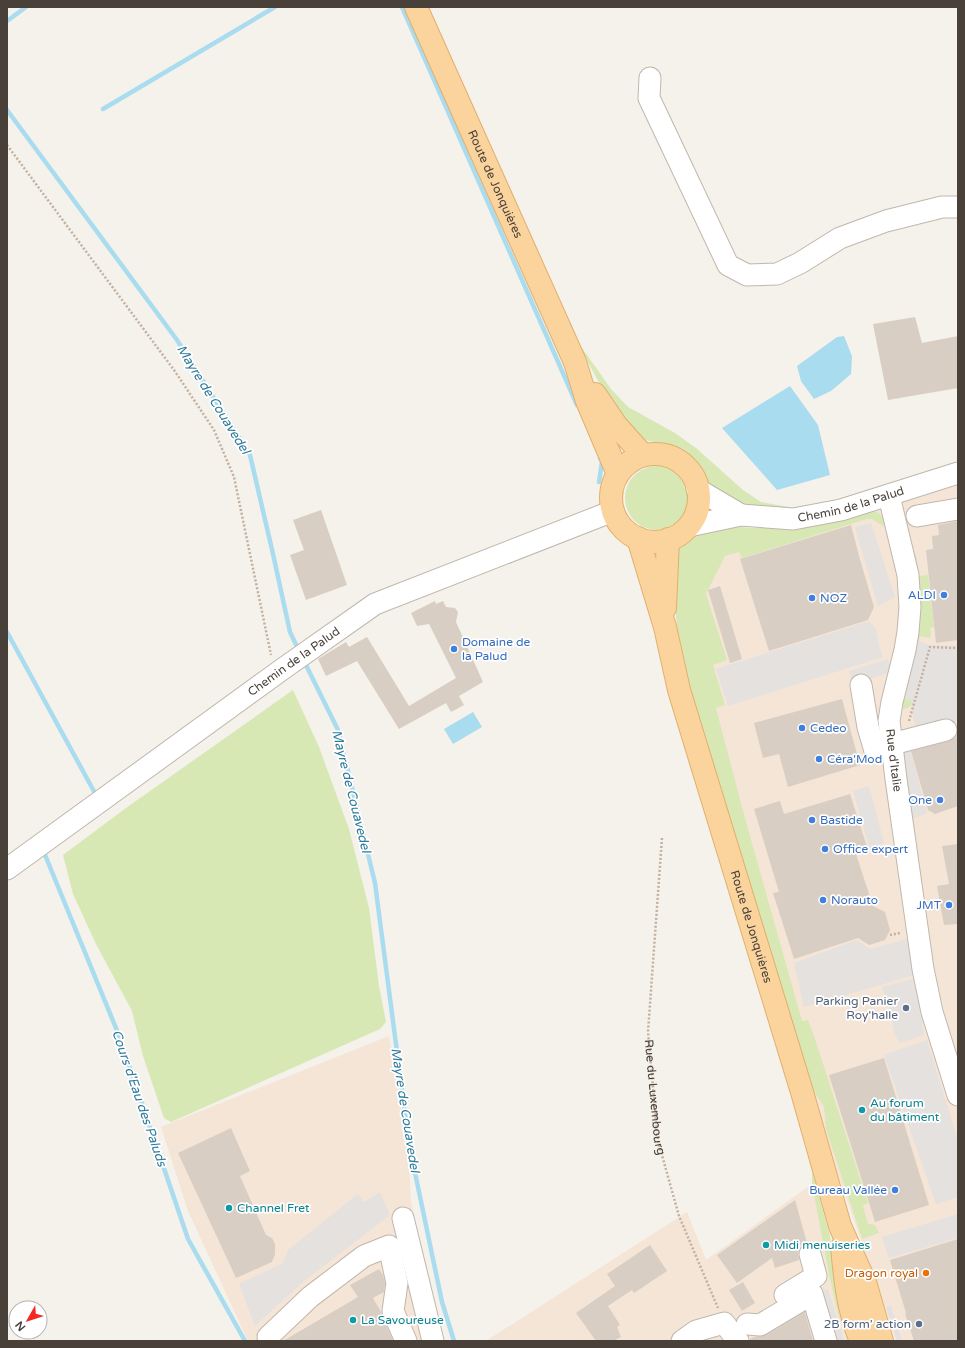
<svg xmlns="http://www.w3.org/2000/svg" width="965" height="1348" viewBox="0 0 965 1348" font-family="'Varela Round',sans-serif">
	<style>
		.commercial { fill: #f5e5d7 }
		.green { fill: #d7e8b5 }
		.parking { fill: #e4e1df }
		.water { fill: #aadcef }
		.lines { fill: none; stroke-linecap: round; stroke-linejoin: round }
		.stream { stroke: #aadcef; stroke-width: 4.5 }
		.building { fill: #d9cec3 }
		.minor-casing { stroke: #c0b7ad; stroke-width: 23 }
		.major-casing { stroke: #e1af6c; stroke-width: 24 }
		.path { stroke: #c2b19f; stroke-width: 2.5; stroke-dasharray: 2 2; stroke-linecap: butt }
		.minor { stroke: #fff; stroke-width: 21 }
		.major { stroke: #fbd49d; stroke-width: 22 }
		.shop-dot { fill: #3f7fe0; stroke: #fff; stroke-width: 1.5 }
		.service-dot { fill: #5c6f8a; stroke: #fff; stroke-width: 1.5 }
		.culture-dot { fill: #0f9aa8; stroke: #fff; stroke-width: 1.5 }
		.food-dot { fill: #e8710a; stroke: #fff; stroke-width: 1.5 }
		.labels { text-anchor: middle; stroke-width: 3.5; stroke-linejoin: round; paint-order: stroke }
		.street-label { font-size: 12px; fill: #494039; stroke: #fff }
		.shop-label { font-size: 12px; fill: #366cbe; stroke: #fff; text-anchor: start }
		.service-label { font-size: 12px; fill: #4e5e75; stroke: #fff; text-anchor: end }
		.culture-label { font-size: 12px; fill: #0d838f; stroke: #fff; text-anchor: start }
		.food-label { font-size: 12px; fill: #c56008; stroke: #fff; text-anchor: end }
		.water-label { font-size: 13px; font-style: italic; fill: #2e7b9b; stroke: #fff }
	</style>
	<rect width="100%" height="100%" fill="#f5f1eb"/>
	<!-- commercial -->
	<g class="commercial">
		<path d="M958,485v856h-62l-11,-33 -66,-187 -74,-248 -70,-318 37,-16 157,-27z"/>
		<path d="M389,1036l20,125 2,41 30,139h-193l-60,-130 -27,-84z"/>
		<path d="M812,1184l17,91 20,66h-363l201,-129 19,48z"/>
	</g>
	<!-- green -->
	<g class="green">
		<path d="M580,348h2l29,41 17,18 47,26 21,15 47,42 18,12 33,6c-32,2 -42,2 -71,-14 -3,-2 -10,-4 -13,-8 -3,-3 -4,-9 -6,-14 -5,-8 -12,-17 -20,-22 -16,-10 -31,-5 -47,-13l-31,-42z"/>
		<circle cx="657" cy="498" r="32"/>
		<path d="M872,510l8,4 5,8 -2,4 -11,-7h-5l-125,39 -3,-6 -14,4 -19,38 21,66 -14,5 12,40 -9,3 27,103 59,210 6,-1 6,16 54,167 -5,3 5,18 7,1 4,8 -17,6 -36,-110 -2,-22 -14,-22 -29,-101 -61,-190 -35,-118 -7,-38 -2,-21 -1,-62 4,-8 19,-14 33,-7 20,2h31z"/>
		<path d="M916,555l3,21 9,-1 6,52 -4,1 1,10 -11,-2 -18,61 11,4 -2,5 -6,3 -5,-2 12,-151z"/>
		<path d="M293,690l26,57 30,82 20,79 10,78 7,36 -6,7 -209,93 -7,-4 -21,-62 -11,-45 -36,-67 -23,-50 -10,-39 63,-47z"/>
		<path d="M812,1171l18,65 4,33 20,72h-6l-10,-27 -9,-39 -17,-91z"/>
	</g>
	<!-- parking -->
	<g class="parking">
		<path d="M871,523l24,74 -17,9 -23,-79z"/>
		<path d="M869,621l7,8 3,17 4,11 -155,49 -12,-37z"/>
		<path d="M919,641l9,4 30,1v75l-41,12 -3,-12 -2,-20 -10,-3z"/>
		<path d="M888,659l4,13 -39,12 -4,-13z"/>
		<path d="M910,748l17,65 -19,8 -9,-71z"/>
		<path d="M869,786l15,57 -14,6 -17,-58z"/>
		<path d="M911,938l7,36 -114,33 -10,-44 63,-23 13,9z"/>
		<path d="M917,978l7,25 -2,21 2,11 -24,8 -6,-11 -3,-19 -9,-26z"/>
		<path d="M927,1040l31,101v56l-22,7 -52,-149z"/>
		<path d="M380,1192l10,23 -87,67 -48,44 -16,-42 44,-21 5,-13 70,-56 6,8z"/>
		<path d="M958,1214v24l-69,20 -7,-21z"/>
		<path d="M828,1289l16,52h-13l-14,-49z"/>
		<path d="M891,1305l11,36h-5l-11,-34z"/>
	</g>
	<!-- water -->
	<g class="water">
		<path d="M844,336l8,20 -1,18 -20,17 -17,8 -13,-18 -4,-15 40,-29z"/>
		<path d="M790,386l28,39 12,50 -53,15 -55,-62z"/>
		<path d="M473,712l9,15 -29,17 -9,-15z"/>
	</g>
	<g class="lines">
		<!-- stream -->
		<g class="stream">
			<path d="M402,7l175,398"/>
			<path d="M7,21l19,-14"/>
			<path d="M103,109l172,-102"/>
			<path d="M7,110l170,230 73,115 23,99 17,78 9,19"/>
			<path d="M599,482l3,-20 -2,-4"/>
			<path d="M7,632l89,163"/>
			<path d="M304,661l34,69 37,153 34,261 33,158 12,39"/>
			<path d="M43,850l75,183 70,206 57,102"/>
		</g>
	</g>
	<!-- building -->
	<g class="building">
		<path d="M915,317l7,26 36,-7v52l-70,12 -15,-76z"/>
		<path d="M321,510l26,75 -41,15 -16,-45 14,-5 -11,-30z"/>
		<path d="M958,521v119l-22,3 -10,-93 7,-1 -1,-13 7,-1 -1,-10z"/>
		<path d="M851,525l8,31 15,51 -6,13 -99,31 -29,-92z"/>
		<path d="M720,586l22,73 -12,4 -22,-73z"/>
		<path d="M435,601l1,3 7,-3 3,6 9,1 3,4 -2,10 27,60 -24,14 5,9 -13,7 -5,-9 -47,26 -42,-68 -31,15 -8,-17 28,-17 3,5 18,-10 42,69 47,-28 -27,-54 -12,2 -6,-13z"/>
		<path d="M842,699l18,66 -72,22 -9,-33 -16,4 -9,-35z"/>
		<path d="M958,731v75l-23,8 -7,-4 -17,-59 38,-10 6,-3z"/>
		<path d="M850,794l18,56 -12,4 17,52 12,6 5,18 -5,10 -16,5 -11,-7 -64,21 -21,-66 6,-1 -25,-83 26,-8 4,13z"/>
		<path d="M958,844v80l-14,1 -7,-39 12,-2 -7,-38z"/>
		<path d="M884,1058l45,147 -54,17 -46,-147z"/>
		<path d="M231,1128l19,43 -10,5 26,59 6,3 3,6v10l-3,8 -36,16 -58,-125z"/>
		<path d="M795,1200l12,43 -10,4 2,13 -24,8 -3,-10 -35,25 -20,-28z"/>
		<path d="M958,1239v102h-44l-9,-27 1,-1 -16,-53z"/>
		<path d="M650,1245l17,26 -33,22 -2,-3 -24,16 12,19 -3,2 4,10 -8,4h-17l-20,-28 39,-27 -8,-12z"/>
		<path d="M379,1269l4,6 2,8 -1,9 -11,6 8,14 12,29h-110l75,-44 -8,-12z"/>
		<path d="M743,1282l12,21 -13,8 -13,-21z"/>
		<path d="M805,1312l8,29h-63v-2l4,-2 12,-2z"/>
	</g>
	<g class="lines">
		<defs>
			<g id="minor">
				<path d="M650,78l-1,20 79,167 19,10 30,-1 23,-11 40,-25 46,-17 56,-14h16"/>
				<path d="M697,489l44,26"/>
				<path id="s2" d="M889,496l19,79 2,32 -2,25 -3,18 -13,52 -3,19 7,58 27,190 9,43 26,83"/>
				<path d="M917,516l41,-7"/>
				<path id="s3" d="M689,526l52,-11 52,4 48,-9 117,-37"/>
				<path d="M861,685l7,42 7,24 17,-7 54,-14"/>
				<path id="s4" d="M7,869l277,-201 91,-64 238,-93"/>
				<path d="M403,1218l30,123"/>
				<path d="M785,1295l31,-19 -6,-22"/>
				<path d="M747,1324l13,1 52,-31 14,47"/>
				<path d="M268,1337l42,-40 54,-41 25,-10 8,37 -4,28 13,30"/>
				<path d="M682,1341l14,-10 28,-8 14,18"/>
			</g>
			<g id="major">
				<path id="s5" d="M416,7l159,355 12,39 31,73"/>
				<path d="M595,394l21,31 27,30"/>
				<circle cx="655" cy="498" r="44"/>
				<path id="s6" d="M638,538l27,89 14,63 123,402 38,134 25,56 17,59"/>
				<path d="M665,608l3,-69"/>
				<path d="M842,1247c3,32 6,64 19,94"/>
			</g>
		</defs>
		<!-- minor casing -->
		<use href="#minor" class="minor-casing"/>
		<!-- major casing -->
		<use href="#major" class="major-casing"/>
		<!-- path -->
		<g class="path">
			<path d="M7,145l167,225 40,60 20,47 37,178"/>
			<path d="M909,721l21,-74 28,1"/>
			<path id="s1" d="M662,838l-14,194 10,109 21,75 39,92"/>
			<path d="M890,935l10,-2"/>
		</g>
		<!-- minor -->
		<use href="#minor" class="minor"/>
		<!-- major -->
		<use href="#major" class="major"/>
	</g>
	<!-- markers -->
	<g class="shop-dot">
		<circle cx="944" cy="595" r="4"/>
		<circle cx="812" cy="598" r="4"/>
		<circle cx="454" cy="649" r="4"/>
		<circle cx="802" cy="728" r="4"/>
		<circle cx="819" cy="759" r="4"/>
		<circle cx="940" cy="800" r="4"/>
		<circle cx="812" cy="820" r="4"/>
		<circle cx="825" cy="849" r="4"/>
		<circle cx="823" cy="900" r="4"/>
		<circle cx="949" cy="905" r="4"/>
		<circle cx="895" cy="1190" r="4"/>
	</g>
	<g class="service-dot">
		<circle cx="906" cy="1008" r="4"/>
		<circle cx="919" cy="1324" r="4"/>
	</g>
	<g class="culture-dot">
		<circle cx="862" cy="1110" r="4"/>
		<circle cx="229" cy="1208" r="4"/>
		<circle cx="766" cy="1245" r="4"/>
		<circle cx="353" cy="1320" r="4"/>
	</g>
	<circle class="food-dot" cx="926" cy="1273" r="4"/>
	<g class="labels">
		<!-- street labels -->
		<g class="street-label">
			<text dy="4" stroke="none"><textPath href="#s5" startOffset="194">Route de Jonquières</textPath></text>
			<text dy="4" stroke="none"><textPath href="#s3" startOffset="165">Chemin de la Palud</textPath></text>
			<text dy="4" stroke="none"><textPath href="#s4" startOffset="354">Chemin de la Palud</textPath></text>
			<text dy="4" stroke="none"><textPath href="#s2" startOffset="269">Rue d'Italie</textPath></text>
			<text dy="4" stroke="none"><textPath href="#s6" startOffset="405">Route de Jonquières</textPath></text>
			<text dy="4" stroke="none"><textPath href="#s1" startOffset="260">Rue du Luxembourg</textPath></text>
		</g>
		<!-- shop labels -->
		<g class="shop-label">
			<text x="936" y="599" text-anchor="end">ALDI</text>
			<text x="820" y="602">NOZ</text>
			<text x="462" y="646">Domaine de<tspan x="462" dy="14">la Palud</tspan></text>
			<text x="810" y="732">Cedeo</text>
			<text x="827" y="763">Céra'Mod</text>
			<text x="932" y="804" text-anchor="end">One</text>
			<text x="820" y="824">Bastide</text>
			<text x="833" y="853">Office expert</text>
			<text x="831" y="904">Norauto</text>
			<text x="941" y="909" text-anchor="end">JMT</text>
			<text x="887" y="1194" text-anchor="end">Bureau Vallée</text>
		</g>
		<!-- service labels -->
		<g class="service-label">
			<text x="898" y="1005">Parking Panier<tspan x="898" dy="14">Roy'halle</tspan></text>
			<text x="911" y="1328">2B form’ action</text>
		</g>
		<!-- culture labels -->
		<g class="culture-label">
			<text x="870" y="1107">Au forum<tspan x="870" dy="14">du bâtiment</tspan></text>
			<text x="237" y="1212">Channel Fret</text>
			<text x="774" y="1249">Midi menuiseries</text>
			<text x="361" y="1324">La Savoureuse</text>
		</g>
		<!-- food labels -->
		<g class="food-label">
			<text x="918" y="1277">Dragon royal</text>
		</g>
		<!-- water labels -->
		<g class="water-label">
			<text transform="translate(214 399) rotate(58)" y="5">Mayre de Couavedel</text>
			<text transform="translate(352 791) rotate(76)" y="5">Mayre de Couavedel</text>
			<text transform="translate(140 1098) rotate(71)" y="5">Cours d'Eau des Paluds</text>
			<text transform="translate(406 1110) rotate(81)" y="5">Mayre de Couavedel</text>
		</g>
	</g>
	<!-- border -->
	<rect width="965" height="1348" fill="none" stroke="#494039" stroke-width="16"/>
	<!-- north arrow -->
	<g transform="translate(28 1320) rotate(231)"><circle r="19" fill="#ffffff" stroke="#b6b3b0"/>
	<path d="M0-3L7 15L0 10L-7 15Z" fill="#f42723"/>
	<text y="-6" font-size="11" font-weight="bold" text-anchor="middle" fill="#494039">N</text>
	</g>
</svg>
